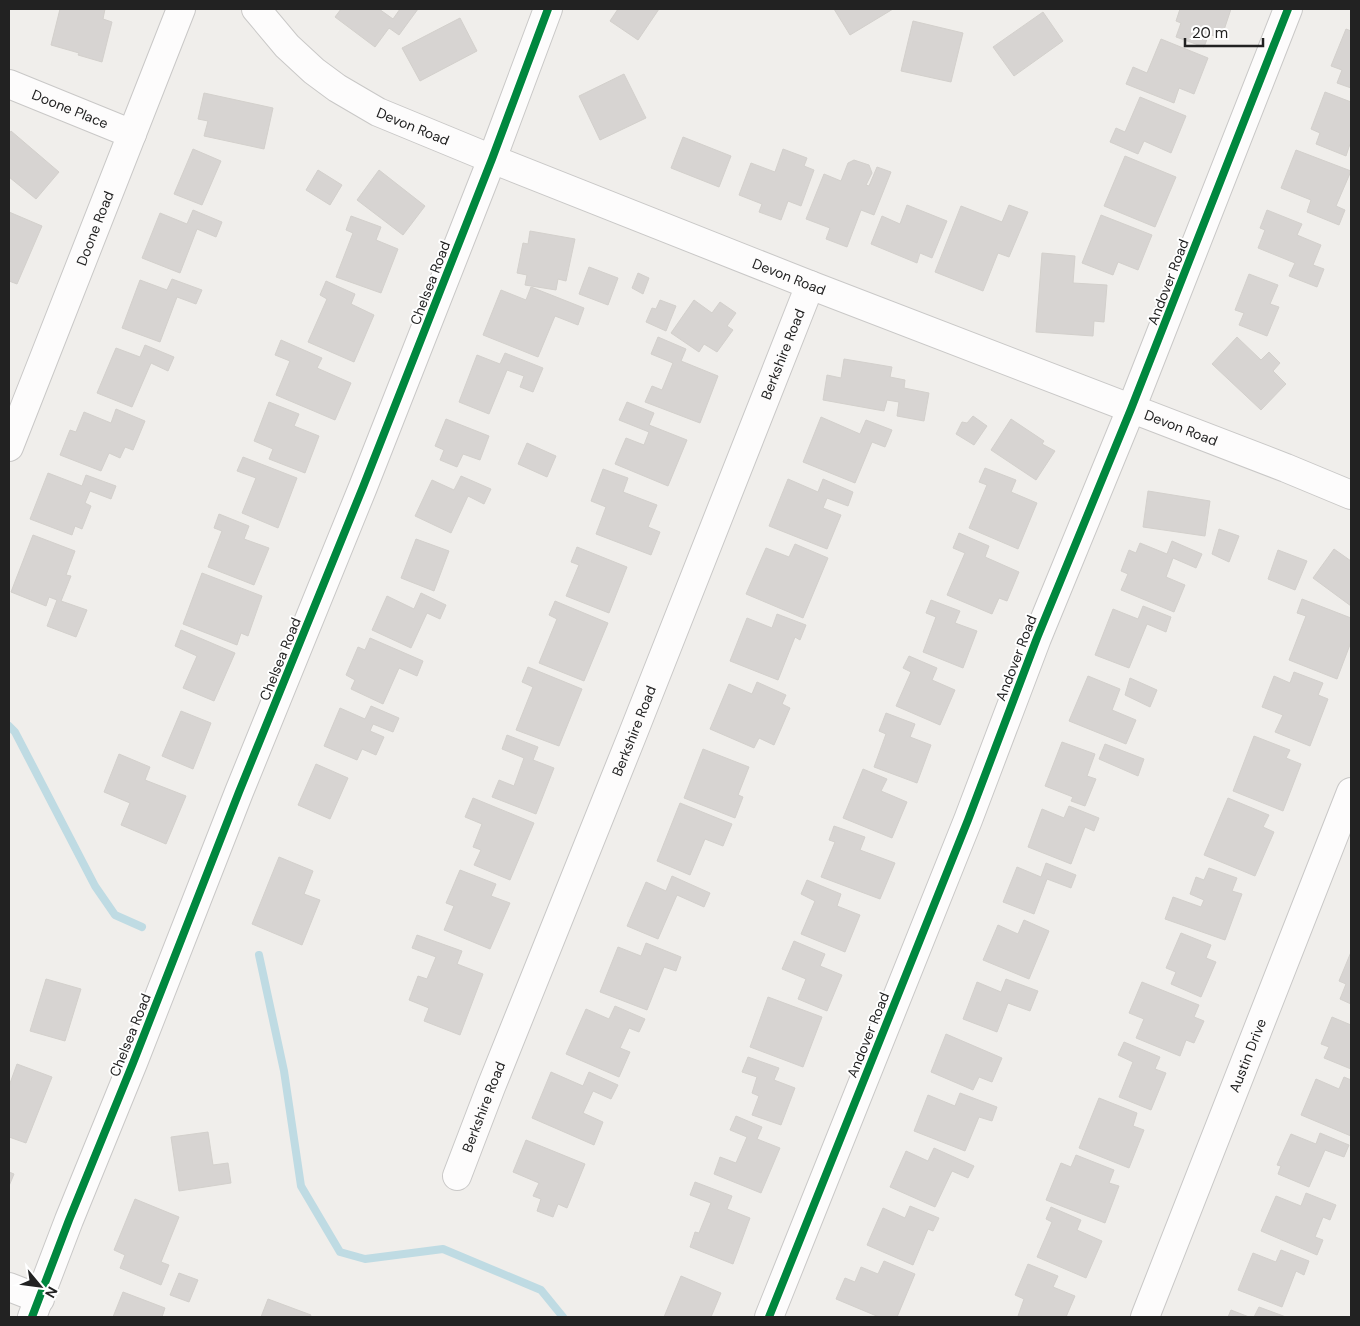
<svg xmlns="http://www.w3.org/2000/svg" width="1360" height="1326" viewBox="0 0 1360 1326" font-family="'DM Sans',sans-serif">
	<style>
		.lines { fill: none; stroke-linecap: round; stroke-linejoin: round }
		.stream { stroke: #bfdbe3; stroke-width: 8 }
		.building { fill: #d7d4d2; stroke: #d3d0cc }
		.minor-casing { stroke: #c9c8c7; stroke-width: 30 }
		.minor { stroke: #fdfcfc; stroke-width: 28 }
		.cycleway-casing { stroke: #fff; stroke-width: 11 }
		.cycleway { stroke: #00873e; stroke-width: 8 }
		.labels { text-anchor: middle; stroke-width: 4; stroke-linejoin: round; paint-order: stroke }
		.street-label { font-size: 14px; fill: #222; stroke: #fff }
	</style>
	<rect width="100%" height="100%" fill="#f0eeeb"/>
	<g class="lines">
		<!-- stream -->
		<g class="stream">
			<path d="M9,726l6,6 80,154 20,29 27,12"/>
			<path d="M259,955l25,116 17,115 39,66 25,7 78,-10 98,41 22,27"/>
		</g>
	</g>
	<!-- building -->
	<g class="building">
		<path d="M60,9h45l-2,10 9,3 -10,40 -24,-7 1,-2 -28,-8z"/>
		<path d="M341,9h38l14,10 7,-10h18l-19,26 -10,-7 -14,19 -40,-30z"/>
		<path d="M618,9h41l-21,31 -28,-19z"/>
		<path d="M834,9h59l-43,26z"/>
		<path d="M1180,9h51l-10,30 -12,-5 -5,13 -28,-10 5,-14 -5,-2z"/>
		<path d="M1043,12l20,29 -49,35 -21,-29z"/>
		<path d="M460,18l17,33 -57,30 -18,-33z"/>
		<path d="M913,21l50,12 -12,49 -50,-11z"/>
		<path d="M1346,29l5,2v57l-14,-5 5,-13 -11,-4z"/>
		<path d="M1161,39l47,19 -14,36 -15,-6 -5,15 -48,-19 7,-17 14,6z"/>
		<path d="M624,74l22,44 -46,22 -21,-44z"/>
		<path d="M1325,92l26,10v43l-1,-1 -4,12 -30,-12 4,-11 -9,-4z"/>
		<path d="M204,93l69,15 -9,41 -60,-13 4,-15 -10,-2z"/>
		<path d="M1140,97l46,19 -15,37 -27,-12 -6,13 -28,-12 6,-14 9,4z"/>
		<path d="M11,131l48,41 -23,27 -27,-22v-43z"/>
		<path d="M683,137l48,19 -12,31 -48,-19z"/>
		<path d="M193,149l28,12 -19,44 -28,-11z"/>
		<path d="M783,149l24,9 -3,8 10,4 -13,36 -13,-5 -7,19 -22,-8 3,-8 -23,-9 12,-32 24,9z"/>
		<path d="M1296,150l55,21 -15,35 9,4 -6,15 -32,-13 4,-12 -30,-12z"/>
		<path d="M1125,156l51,21 -21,50 -51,-21z"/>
		<path d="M854,160l15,5 3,8 -6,12 3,1 8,-19 14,5 -17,43 -13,-5 -14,37 -21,-8 4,-11 -24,-9 18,-45 17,7 7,-18z"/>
		<path d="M318,170l24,15 -12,20 -24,-15z"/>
		<path d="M379,170l46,36 -22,29 -46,-35z"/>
		<path d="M907,205l40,16 -15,37 -12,-5 -3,10 -46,-19 11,-28 18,8z"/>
		<path d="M1009,205l19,7 -19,45 -11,-4 -15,38 -48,-19 26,-66 41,16z"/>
		<path d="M193,210l29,12 -6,15 -19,-8 -17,44 -38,-15 18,-45 27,11z"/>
		<path d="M1267,210l35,14 -5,11 24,10 -8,20 11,4 -7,18 -28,-11 6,-13 -37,-15 7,-18 -5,-2z"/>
		<path d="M9,212l33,14 -25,58 -8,-3z"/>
		<path d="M1101,215l51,20 -14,35 -20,-8 -5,13 -31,-12z"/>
		<path d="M351,216l30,11 -5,13 22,9 -17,44 -45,-16 17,-44 -7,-3z"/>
		<path d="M530,231l45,8 -9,42 -8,-2 -2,11 -31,-5 2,-10 -10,-2 6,-30 5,1z"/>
		<path d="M1042,253l33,3 -2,27 34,2 -3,37 -10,-1 -1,15 -57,-4z"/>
		<path d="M589,267l29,11 -10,27 -29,-11z"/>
		<path d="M638,273l11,5 -6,16 -11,-6z"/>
		<path d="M1249,274l29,11 -8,19 9,3 -12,29 -28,-11 5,-12 -9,-3z"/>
		<path d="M172,279l30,11 -6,14 -19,-7 -17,45 -38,-14 18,-48 27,10z"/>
		<path d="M326,281l29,13 -4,10 23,11 -20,47 -46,-20 19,-43 -7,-4z"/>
		<path d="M531,287l53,21 -6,17 -23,-9 -17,41 -55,-22 18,-45 25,10z"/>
		<path d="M660,300l16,6 -10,25 -20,-9 6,-14 4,1z"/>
		<path d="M694,300l18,13 8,-11 16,11 -9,13 6,4 -16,22 -13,-8 -5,8 -28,-19z"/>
		<path d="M658,337l28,12 -5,12 37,15 -18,47 -55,-21 7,-16 10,4 11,-27 -22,-9z"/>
		<path d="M1237,337l24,23 8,-8 11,11 -7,8 13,13 -25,26 -49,-46z"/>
		<path d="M281,340l41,18 -5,10 34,15 -16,37 -59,-25 14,-34 -15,-6z"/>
		<path d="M145,345l29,12 -6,14 -17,-8 -19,44 -35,-14 19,-45 24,9z"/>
		<path d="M505,353l38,15 -10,24 -13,-5 4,-11 -17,-6 -18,44 -30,-12 18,-47 23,9z"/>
		<path d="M844,359l48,8 -2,10 15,3 -1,8 25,5 -5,28 -27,-5 2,-14 -12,-2 -3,11 -61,-11 4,-25 14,3z"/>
		<path d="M269,402l30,12 -5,12 25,10 -14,37 -36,-14 4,-10 -19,-8z"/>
		<path d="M627,402l27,11 -5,12 38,15 -19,46 -53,-22 11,-26 18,7 5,-13 -30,-12z"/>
		<path d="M116,409l29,12 -12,29 -8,-3 -5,11 -11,-5 -8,18 -41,-16 10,-25 6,2 8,-20 27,11z"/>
		<path d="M973,416l14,10 -13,19 -18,-11 6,-12 5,1z"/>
		<path d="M821,417l39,17 6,-14 26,10 -7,17 -13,-5 -17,41 -52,-21z"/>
		<path d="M446,419l43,17 -9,24 -17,-6 -6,13 -17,-7 4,-10 -9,-4z"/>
		<path d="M1011,419l33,22 -2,3 13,7 -19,29 -45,-30z"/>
		<path d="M527,443l29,13 -9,21 -29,-13z"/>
		<path d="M243,457l54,21 -19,50 -36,-15 14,-35 -19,-7z"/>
		<path d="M985,468l31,12 -5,12 26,11 -19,46 -49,-21 18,-43 -8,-3z"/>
		<path d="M603,469l25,9 -5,14 34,13 -9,22 12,5 -9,23 -55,-21 10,-27 -15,-6z"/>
		<path d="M48,473l34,13 4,-11 30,11 -5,13 -21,-8 -5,12 6,3 -9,23 -7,-3 -3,9 -42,-16z"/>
		<path d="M461,476l30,13 -7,15 -16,-8 -17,37 -36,-17 17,-36 22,10z"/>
		<path d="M788,479l30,13 5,-13 30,13 -5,14 -21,-8 -4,10 18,7 -14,34 -58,-23z"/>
		<path d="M1148,491l62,10 -5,35 -62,-9z"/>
		<path d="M219,514l30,12 -5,13 25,9 -15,37 -46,-18 14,-36 -8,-3z"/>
		<path d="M1219,529l20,7 -10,26 -17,-8z"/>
		<path d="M959,533l30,13 -4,11 34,15 -12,29 -8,-3 -7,16 -45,-19 18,-42 -12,-5z"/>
		<path d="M33,535l42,16 -9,24 5,1 -10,25 26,9 -11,27 -29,-11 10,-26 -8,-3 -3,9 -35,-14z"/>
		<path d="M416,539l33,12 -15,40 -33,-13z"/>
		<path d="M1172,541l30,13 -6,14 -23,-10 -7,19 19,8 -11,27 -53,-22 7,-16 -7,-3 8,-21 7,3 4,-10 27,11z"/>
		<path d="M795,544l33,14 -25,60 -57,-24 20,-46 23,9z"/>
		<path d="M577,547l50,20 -18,46 -43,-17 13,-31 -8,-3z"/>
		<path d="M1334,549l17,12v45l-38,-28z"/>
		<path d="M1278,550l29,11 -12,29 -27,-11z"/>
		<path d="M202,573l60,23 -14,40 -7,-3 -4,12 -54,-21z"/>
		<path d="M421,593l25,12 -6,14 -13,-6 -16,35 -39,-18 15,-34 27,13z"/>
		<path d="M1302,599l49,19v24l-14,37 -48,-19 17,-44 -9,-3z"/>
		<path d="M931,600l29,11 -5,12 22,8 -14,37 -40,-16 13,-35 -10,-4z"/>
		<path d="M555,601l53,22 -24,58 -45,-18 18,-44 -8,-4z"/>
		<path d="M1143,606l28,11 -5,15 -19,-8 -18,44 -34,-13 18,-46 25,10z"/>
		<path d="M777,614l29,11 -6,15 -5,-3 -17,43 -48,-19 17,-43 25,10z"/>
		<path d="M181,630l54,23 -21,48 -31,-13 14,-32 -22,-10z"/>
		<path d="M370,638l53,23 -6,15 -18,-8 -16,36 -32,-15 4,-9 -9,-5 12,-28 7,3z"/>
		<path d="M909,656l28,12 -5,12 23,10 -15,35 -44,-19 15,-34 -8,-4z"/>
		<path d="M528,667l54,22 -23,57 -43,-16 17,-43 -11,-5z"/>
		<path d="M1294,672l29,11 -5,12 10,4 -18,47 -35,-14 8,-17 -21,-8 12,-31 16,7z"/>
		<path d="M1088,676l32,13 -8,21 24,10 -10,24 -57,-23z"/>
		<path d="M1130,678l27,12 -7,17 -25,-12z"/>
		<path d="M757,682l29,13 -4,9 8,4 -16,37 -15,-7 -5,10 -44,-19 19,-45 23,10z"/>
		<path d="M371,706l28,12 -6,14 -20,-8 -3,7 14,6 -8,18 -14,-6 -5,11 -33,-14 16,-38 25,11z"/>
		<path d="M181,711l30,12 -18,46 -31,-13z"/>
		<path d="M886,713l29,11 -5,13 21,8 -14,38 -43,-16 12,-33 -7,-3z"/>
		<path d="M507,735l31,12 -5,13 21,8 -18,46 -44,-17 7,-17 15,6 10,-28 -22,-9z"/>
		<path d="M1254,736l36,14 -4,8 15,6 -18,47 -50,-20z"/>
		<path d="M1062,742l33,12 -8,22 9,3 -11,27 -14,-5 2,-4 -28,-11z"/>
		<path d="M1105,744l39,15 -6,17 -39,-17z"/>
		<path d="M703,749l46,18 -11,28 5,2 -8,21 -51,-20z"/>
		<path d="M119,754l31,13 -5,13 41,16 -20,48 -45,-19 9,-22 -26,-11z"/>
		<path d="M316,764l32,14 -18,41 -32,-14z"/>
		<path d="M863,769l24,10 -6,12 26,11 -15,36 -49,-20z"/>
		<path d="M473,798l61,25 -24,57 -36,-15 7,-15 -8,-3 9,-23 -17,-7z"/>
		<path d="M1228,798l41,17 -6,12 11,5 -19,44 -51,-21z"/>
		<path d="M680,803l52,21 -9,22 -18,-7 -15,36 -33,-14z"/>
		<path d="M1069,806l30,12 -5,13 -9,-4 -14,37 -43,-17 14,-38 22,9z"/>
		<path d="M834,826l31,11 -5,13 35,13 -15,36 -59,-22 14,-35 -6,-2z"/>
		<path d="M279,857l34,14 -9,23 16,6 -18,45 -50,-21z"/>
		<path d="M1046,863l30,12 -5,13 -24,-9 -13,35 -31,-12 14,-35 24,10z"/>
		<path d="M1209,868l28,10 -5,13 10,3 -17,46 -60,-21 8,-22 28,10 3,-7 -14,-6 6,-17 8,3z"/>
		<path d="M460,870l36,14 -5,12 19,7 -20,46 -46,-19 10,-24 -8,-3z"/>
		<path d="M672,876l38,17 -6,14 -27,-12 -19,44 -31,-13 19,-44 20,9z"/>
		<path d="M807,880l34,14 -4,12 23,9 -15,37 -44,-18 14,-33 -14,-7z"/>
		<path d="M1024,920l25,11 -20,48 -46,-19 15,-35 20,9z"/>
		<path d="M1181,933l30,12 -5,13 10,4 -15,35 -30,-13 5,-12 -10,-4z"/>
		<path d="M417,935l45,16 -5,13 26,10 -23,61 -36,-14 5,-13 -20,-8 9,-24 9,3 9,-22 -24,-9z"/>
		<path d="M794,941l31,13 -5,12 22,9 -15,36 -29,-12 8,-20 -24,-10z"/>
		<path d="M646,943l35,14 -5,14 -12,-4 -17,43 -47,-18 18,-45 23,9z"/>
		<path d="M1351,952v52l-11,-5 6,-15 -7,-3z"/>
		<path d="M46,979l35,10 -16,52 -35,-10z"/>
		<path d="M1006,979l32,12 -8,20 -22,-8 -11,29 -34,-13 14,-37 24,10z"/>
		<path d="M1142,982l57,23 -5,12 10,4 -10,22 -8,-3 -6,16 -44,-18 8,-19 -15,-6z"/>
		<path d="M768,997l54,20 -19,50 -53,-20z"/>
		<path d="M615,1006l30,13 -6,13 -10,-4 -9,20 10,4 -11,25 -53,-23 20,-45 23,10z"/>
		<path d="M1332,1017l19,8v44l-27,-11 5,-11 -8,-3z"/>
		<path d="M946,1034l56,24 -10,24 -13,-5 -6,13 -42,-18z"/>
		<path d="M1124,1042l36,15 -5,12 11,4 -15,37 -32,-13 14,-35 -15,-7z"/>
		<path d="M748,1057l31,11 -5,12 21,8 -14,37 -29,-10 7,-19 -7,-3 5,-16 -15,-5z"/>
		<path d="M17,1064l35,13 -26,66 -17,-6v-51z"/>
		<path d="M551,1072l32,14 6,-14 29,13 -7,14 -18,-8 -10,22 20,9 -9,23 -62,-27z"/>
		<path d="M1344,1077l7,3v56l-50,-21 15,-36 23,10z"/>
		<path d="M960,1093l37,14 -5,14 -13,-4 -14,34 -51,-20 14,-36 27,11z"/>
		<path d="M1099,1098l38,15 -4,13 11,4 -15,38 -50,-20z"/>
		<path d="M736,1116l26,11 -5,12 23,9 -19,45 -47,-19 6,-17 16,6 11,-26 -17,-7z"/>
		<path d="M208,1132l5,33 15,-2 3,20 -52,8 -8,-54z"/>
		<path d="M1320,1133l29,12 -5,12 -19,-7 -16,37 -31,-13 3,-8 -4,-1 14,-31 25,10z"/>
		<path d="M526,1140l59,24 -18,44 -9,-4 -5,13 -16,-6 4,-12 -8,-3 6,-13 -26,-11z"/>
		<path d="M934,1148l40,18 -6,12 -16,-7 -17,36 -45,-20 16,-36 22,10z"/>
		<path d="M1076,1155l38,15 -5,13 10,3 -14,37 -59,-23 15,-37 10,4z"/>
		<path d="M9,1172l5,2 -5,12z"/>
		<path d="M695,1182l37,14 -5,13 23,9 -17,46 -43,-17 5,-15 4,1 12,-30 -21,-8z"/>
		<path d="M1306,1193l30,12 -6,15 -7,-3 -8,20 8,3 -6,15 -56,-24 15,-35 25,10z"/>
		<path d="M135,1199l44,18 -18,45 8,3 -8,20 -41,-17 5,-13 -11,-5z"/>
		<path d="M910,1206l29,12 -6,13 -5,-2 -15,36 -46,-20 16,-37 22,10z"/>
		<path d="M1051,1207l30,13 -4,10 25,11 -16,37 -49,-21 15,-35 -6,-3z"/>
		<path d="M1281,1250l28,11 -5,14 -8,-4 -14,36 -44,-17 15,-37 23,9z"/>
		<path d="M884,1261l31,13 -18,43h-18l-43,-18 9,-21 10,4 6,-15 17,7z"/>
		<path d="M1028,1264l30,12 -5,11 22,9 -9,21 -48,-1 6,-17 -9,-4z"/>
		<path d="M179,1273l19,7 -9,22 -19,-7z"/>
		<path d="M681,1276l40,17 -10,24h-47z"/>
		<path d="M123,1292l42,16 -3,9h-49z"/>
		<path d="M268,1299l43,16 -1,2h-49z"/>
		<path d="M1259,1307l27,10h-32z"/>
		<path d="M1231,1310l18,7h-21z"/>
	</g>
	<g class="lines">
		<defs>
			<g id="minor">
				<path id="s1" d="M256,9l31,37 27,25 23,17 41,24 114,47 318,126 476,183 65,27"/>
				<path id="s2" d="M9,84l123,50"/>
				<path id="s3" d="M9,447l172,-438"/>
				<path id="s4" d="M457,1176l34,-89 141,-351 178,-451"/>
				<path d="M9,1287l31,12"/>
				<path d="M32,1317l37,-97 64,-157 106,-271 124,-305 129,-328 56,-150"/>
				<path d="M769,1317l199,-497 69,-182 94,-229 157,-400"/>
				<path id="s5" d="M1145,1317l206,-525"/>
			</g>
		</defs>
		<!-- minor casing -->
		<use href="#minor" class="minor-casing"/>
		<!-- minor -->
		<use href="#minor" class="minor"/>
		<defs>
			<g id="cycleway">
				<path d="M32,1317l37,-97 64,-157 106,-271 124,-305 129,-328 56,-150"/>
				<path d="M769,1317l199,-497 69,-182 94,-229 157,-400"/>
			</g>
		</defs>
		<!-- cycleway casing -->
		<use href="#cycleway" class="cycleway-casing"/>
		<!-- cycleway -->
		<use href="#cycleway" class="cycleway"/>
	</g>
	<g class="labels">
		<!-- street labels -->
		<g class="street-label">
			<text dy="5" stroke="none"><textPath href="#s2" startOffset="66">Doone Place</textPath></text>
			<text dy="5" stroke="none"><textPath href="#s1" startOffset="199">Devon Road</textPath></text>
			<text dy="5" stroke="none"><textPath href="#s3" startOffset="235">Doone Road</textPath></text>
			<text dy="5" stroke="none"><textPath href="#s1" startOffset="604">Devon Road</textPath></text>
			<text transform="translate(1168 282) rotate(-69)" y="5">Andover Road</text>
			<text transform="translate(430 283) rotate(-69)" y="5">Chelsea Road</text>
			<text dy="5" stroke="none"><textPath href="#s4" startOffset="884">Berkshire Road</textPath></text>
			<text dy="5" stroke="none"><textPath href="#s1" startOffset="1024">Devon Road</textPath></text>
			<text transform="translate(1016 658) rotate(-69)" y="5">Andover Road</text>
			<text transform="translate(280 659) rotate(-68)" y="5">Chelsea Road</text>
			<text dy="5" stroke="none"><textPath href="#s4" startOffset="479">Berkshire Road</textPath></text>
			<text transform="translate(130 1035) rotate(-68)" y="5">Chelsea Road</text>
			<text transform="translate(868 1035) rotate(-68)" y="5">Andover Road</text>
			<text dy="5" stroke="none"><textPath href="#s5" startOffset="281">Austin Drive</textPath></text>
			<text dy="5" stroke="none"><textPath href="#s4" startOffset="74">Berkshire Road</textPath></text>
		</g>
	</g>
	<!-- border -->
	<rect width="1360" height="1326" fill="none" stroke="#222222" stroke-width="20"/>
	<!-- north arrow -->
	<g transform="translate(40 1286) rotate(119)" stroke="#ffffff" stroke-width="4" paint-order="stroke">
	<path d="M0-4L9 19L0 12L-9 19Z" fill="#222222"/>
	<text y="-8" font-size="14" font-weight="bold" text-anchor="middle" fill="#222222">N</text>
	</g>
	<!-- scale -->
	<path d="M1185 38v8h78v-8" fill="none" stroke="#222222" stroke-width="2.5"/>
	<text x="1192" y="38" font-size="15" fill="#222222" stroke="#ffffff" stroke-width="4" paint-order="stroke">20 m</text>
</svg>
